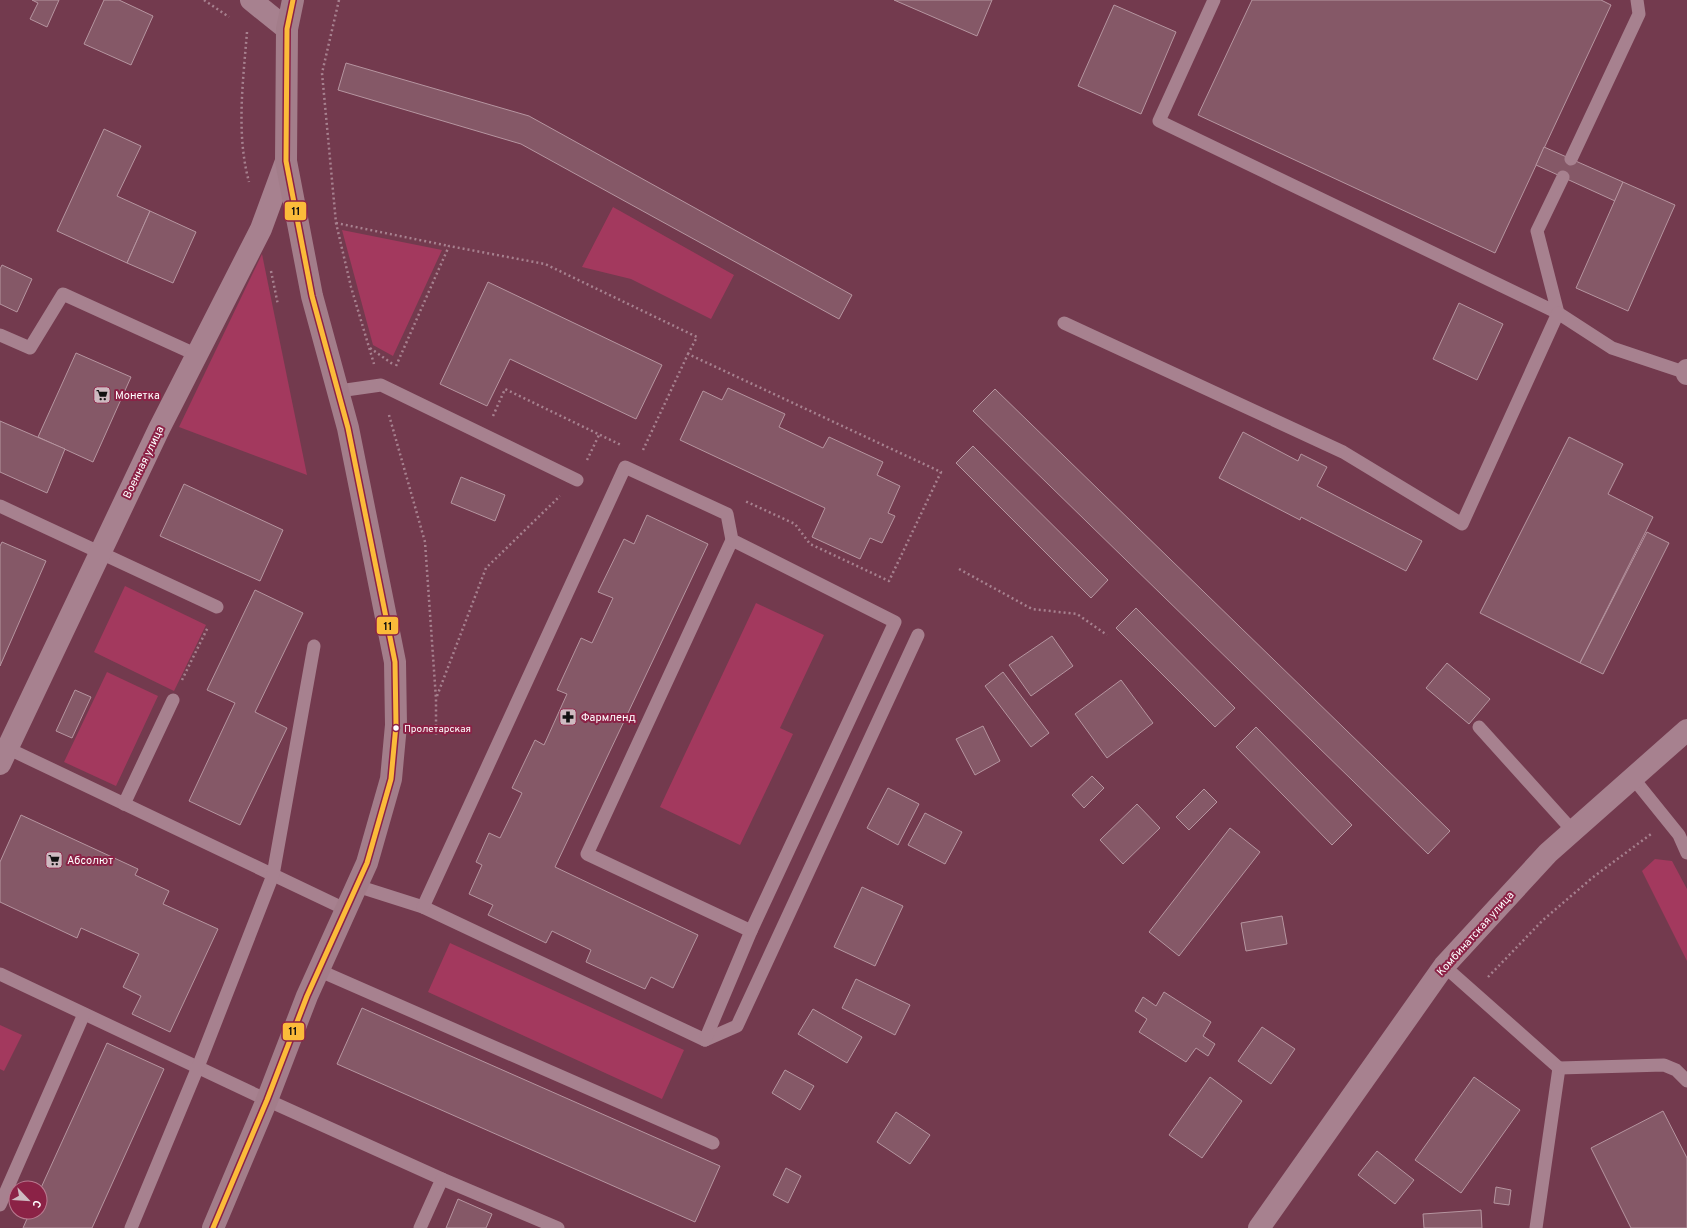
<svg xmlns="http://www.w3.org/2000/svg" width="1687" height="1228" viewBox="0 0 1687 1228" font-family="Overpass,sans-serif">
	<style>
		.green { fill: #a3395e }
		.building { fill: #855867; stroke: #b695a0 }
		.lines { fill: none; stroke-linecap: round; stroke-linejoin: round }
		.path { stroke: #a7818f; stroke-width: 2.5; stroke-dasharray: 2 3; stroke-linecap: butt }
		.lane { stroke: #a7818f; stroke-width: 13 }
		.street { stroke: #a7818f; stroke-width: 22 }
		.secondary { stroke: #a37d8a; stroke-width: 22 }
		.bus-1-casing { stroke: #8b2246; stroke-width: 8 }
		.bus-1 { stroke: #fbbb3a; stroke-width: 5 }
		.bus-dot { fill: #fff; stroke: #8b2246; stroke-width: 1.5 }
		.labels { text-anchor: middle; stroke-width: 4; stroke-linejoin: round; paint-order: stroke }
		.bus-label { font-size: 10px; fill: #fff; stroke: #8b2246; text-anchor: start }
		.poi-label { font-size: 11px; fill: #fff; stroke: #8b2246; text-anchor: start }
		.street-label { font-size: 11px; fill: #fff; stroke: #8b2246 }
		.line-badge { stroke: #8b2246; stroke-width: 1.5 }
		.pale-badge-label { font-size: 11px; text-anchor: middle; font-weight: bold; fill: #111 }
	</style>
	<rect width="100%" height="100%" fill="#733a4e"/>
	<!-- green -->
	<g class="green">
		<path d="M613,207l121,68 -23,44 -80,-40 -49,-12z"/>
		<path d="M342,230l100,20 -49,106 -20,-11z"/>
		<path d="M262,254l45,221 -128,-48z"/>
		<path d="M125,586l81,39 -32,66 -80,-39z"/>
		<path d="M756,603l68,32 -44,93 13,6 -53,111 -80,-38z"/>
		<path d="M107,672l51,24 -42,90 -52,-24z"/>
		<path d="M1655,859l17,2 15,28v72l-45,-90z"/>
		<path d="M450,943l234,107 -22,49 -234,-107z"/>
		<path d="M0,1025l22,10 -18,36 -4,-2z"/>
	</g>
	<!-- building -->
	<g class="building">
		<path d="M32,0h27l-12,27 -17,-8 8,-16z"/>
		<path d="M104,0h15l34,16 -22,49 -47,-21z"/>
		<path d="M894,0h98l-15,36z"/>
		<path d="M1252,0h349l10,5 -116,248 -297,-138z"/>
		<path d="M1114,5l62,27 -35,82 -63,-28z"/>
		<path d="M346,63l183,53 323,179 -13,24 -318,-175 -183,-54z"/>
		<path d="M104,129l37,17 -24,50 33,15 -23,52 -70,-32z"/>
		<path d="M1544,147l79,35 -8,19 -79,-36z"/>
		<path d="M1623,182l52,23 -47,106 -52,-23z"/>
		<path d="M150,211l46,21 -23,51 -46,-20z"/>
		<path d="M2,265l30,14 -15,33 -17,-8v-35z"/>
		<path d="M488,282l174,83 -26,54 -126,-60 -23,47 -47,-22z"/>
		<path d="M1459,303l44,21 -26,56 -44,-21z"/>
		<path d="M76,353l55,24 -38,85 -55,-25z"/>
		<path d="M728,388l57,26 -6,13 44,21 6,-11 54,25 -6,13 23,11 -12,27 7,3 -13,27 -12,-5 -10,21 -48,-22 13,-29 -145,-68 23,-49 19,9z"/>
		<path d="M995,389l455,442 -22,23 -455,-443z"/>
		<path d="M0,421l65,28 -18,44 -47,-21z"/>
		<path d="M1243,432l55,29 3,-7 26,13 -10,19 105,55 -16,30 -105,-54 -1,3 -81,-42z"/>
		<path d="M1569,437l54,27 -15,30 45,23 -73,146 -100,-50z"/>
		<path d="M973,446l135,134 -17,18 -135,-135z"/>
		<path d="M461,477l44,18 -10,26 -44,-18z"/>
		<path d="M184,484l99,46 -23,51 -100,-45z"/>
		<path d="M647,515l61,29 -153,323 143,68 -25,53 -22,-11 -6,12 -59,-27 5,-12 -39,-19 -6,12 -58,-28 5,-10 -24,-11 13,-29 -6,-3 13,-29 11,5 22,-45 -10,-5 23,-48 9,5 23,-51 -10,-4 24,-52 11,5 21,-45 -15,-6 26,-53 10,5z"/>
		<path d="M1647,532l22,11 -66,131 -23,-11z"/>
		<path d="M2,542l44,19 -46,105v-120z"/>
		<path d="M255,590l48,23 -48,99 32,16 -47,97 -51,-24 46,-98 -28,-13z"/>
		<path d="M1136,608l99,100 -20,19 -99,-99z"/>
		<path d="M1052,636l21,30 -42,30 -22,-31z"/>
		<path d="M1447,663l43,36 -21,25 -43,-36z"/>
		<path d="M1003,672l46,61 -18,14 -46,-61z"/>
		<path d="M1121,680l32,43 -46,35 -32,-44z"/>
		<path d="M75,690l16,7 -19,41 -16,-7z"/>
		<path d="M983,726l17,35 -25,14 -19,-36z"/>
		<path d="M1256,727l96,98 -20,20 -96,-98z"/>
		<path d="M1092,776l12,12 -20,20 -12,-13z"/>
		<path d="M888,788l31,16 -21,41 -31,-17z"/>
		<path d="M1204,789l13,13 -28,28 -13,-13z"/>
		<path d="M1137,804l23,24 -37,36 -23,-24z"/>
		<path d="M925,813l37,19 -17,32 -37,-19z"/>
		<path d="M21,815l117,54 -3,6 34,16 -6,13 55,25 -48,103 -38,-18 9,-18 -18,-9 16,-33 -58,-26 -4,10 -77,-36v-40z"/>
		<path d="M1230,828l30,24 -81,104 -30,-24z"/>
		<path d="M862,887l41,19 -28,60 -41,-19z"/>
		<path d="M1282,916l5,28 -41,7 -5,-28z"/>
		<path d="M856,979l54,26 -15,30 -53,-27z"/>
		<path d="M1164,992l47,30 -8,14 12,8 -7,12 -12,-8 -10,14 -47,-30 8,-13 -12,-8 8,-14 13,9z"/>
		<path d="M362,1008l358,158 -25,56 -358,-158z"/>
		<path d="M813,1009l49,28 -15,26 -49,-29z"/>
		<path d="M1262,1027l33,22 -24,35 -33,-23z"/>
		<path d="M107,1043l57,26 -72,159h-69l7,-16h10v-22z"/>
		<path d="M785,1070l29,16 -14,24 -28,-17z"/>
		<path d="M1210,1077l32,24 -40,57 -33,-23z"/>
		<path d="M1474,1077l46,33 -59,83 -46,-33z"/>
		<path d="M1663,1111l24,47v70h-56l-40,-80z"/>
		<path d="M896,1112l34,23 -20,29 -33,-22z"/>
		<path d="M1377,1151l37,29 -19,24 -37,-29z"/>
		<path d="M786,1168l15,8 -13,27 -15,-8z"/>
		<path d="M1496,1187l15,3 -2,15 -15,-2z"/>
		<path d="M458,1199l34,15 -6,14h-40z"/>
		<path d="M1481,1210l1,18h-58l-1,-14z"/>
	</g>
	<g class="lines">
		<!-- path -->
		<g class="path">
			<path d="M204,0l25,17"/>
			<path d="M339,0l-17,73 14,150 15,64 23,77"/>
			<path d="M247,32c-4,50 -11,102 2,150"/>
			<path d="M336,223l113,23"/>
			<path d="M271,271l7,34"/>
			<path d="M370,348l24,17"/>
			<path d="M396,366l53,-120 96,18 152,73 -9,17"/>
			<path d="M389,415l36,127 11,157v36"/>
			<path d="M493,416l12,-27 116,56"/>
			<path d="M643,450l45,-96 253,118 -52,109 -79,-37 -15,-20 -50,-23"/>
			<path d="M587,460l12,-25"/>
			<path d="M959,569l73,40 45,5 30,21"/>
			<path d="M182,680l26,-53"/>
			<path d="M437,696l49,-128 74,-72"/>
			<path d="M1488,977l55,-57 49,-42 59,-44"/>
		</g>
		<!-- lane -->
		<g class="lane">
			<path d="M1214,0l-55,121 399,192 -21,-82 26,-54"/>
			<path d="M1571,159l68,-145 -2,-14"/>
			<path d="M1064,323l279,129 119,72 96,-211 54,35 75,25"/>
			<path d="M0,335l30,13 33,-54 134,61"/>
			<path d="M339,391l42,-6 196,95"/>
			<path d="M0,506l217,101"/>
			<path d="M732,540l-145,314 164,77"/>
			<path d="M1479,727l94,104"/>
			<path d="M7,748l340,162"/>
			<path d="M1633,778l46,57 8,18"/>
			<path d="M124,804l49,-104"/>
			<path d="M357,886l66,21 282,133 32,-14 181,-391"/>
			<path d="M423,907l202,-440 102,47 5,26 163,82 -144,309 -46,109"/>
			<path d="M1444,966l115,102 -23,160"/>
			<path d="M318,970l395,173"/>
			<path d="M0,974l267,126 175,79 -22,49"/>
			<path d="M1559,1068l105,-3 12,5 11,11"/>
			<path d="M442,1179l116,49"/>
			<path d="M0,1205l84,-191"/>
			<path d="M131,1228l67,-161 75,-192 41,-229"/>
		</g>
		<!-- street -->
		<g class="street">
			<path d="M251,0l36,29"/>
			<path d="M1687,370v4"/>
			<path d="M0,764l159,-335 102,-200 25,-68"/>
			<path d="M1259,1228l185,-262 104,-113 139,-123"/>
		</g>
		<!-- secondary -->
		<path class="secondary" d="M213,1228l54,-128 40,-104 60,-133 24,-84 5,-54 -1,-63 -47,-234 -36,-132 -26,-135 1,-132 6,-29"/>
		<defs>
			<path id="bus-1" d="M213,1228l54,-128 40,-104 60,-133 24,-84 5,-54 -1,-63 -47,-234 -36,-132 -26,-135 1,-132 6,-29"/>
		</defs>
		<!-- bus-1 casing -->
		<use href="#bus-1" class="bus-1-casing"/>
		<!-- bus-1 -->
		<use href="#bus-1" class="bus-1"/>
	</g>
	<!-- icons -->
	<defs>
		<symbol id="supermarket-square" viewBox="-11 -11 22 22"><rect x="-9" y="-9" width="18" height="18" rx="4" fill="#cebac1" stroke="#8b2246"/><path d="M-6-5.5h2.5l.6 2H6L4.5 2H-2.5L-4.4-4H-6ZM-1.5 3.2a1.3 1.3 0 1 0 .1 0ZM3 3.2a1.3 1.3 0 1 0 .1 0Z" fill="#111"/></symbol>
		<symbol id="pharmacy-square" viewBox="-11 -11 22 22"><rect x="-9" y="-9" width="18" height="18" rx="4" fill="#cebac1" stroke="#8b2246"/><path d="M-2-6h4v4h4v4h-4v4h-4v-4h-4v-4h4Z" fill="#111"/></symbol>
	</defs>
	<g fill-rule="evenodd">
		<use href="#supermarket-square" x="92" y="385" width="20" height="20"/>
		<use href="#pharmacy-square" x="558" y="707" width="20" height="20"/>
		<use href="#supermarket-square" x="44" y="850" width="20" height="20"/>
	</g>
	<!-- markers -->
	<circle class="bus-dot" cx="396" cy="728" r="3.5"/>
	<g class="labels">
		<!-- bus labels -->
		<g class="bus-label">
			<text x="404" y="732">Пролетарская</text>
		</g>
		<!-- poi labels -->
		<g class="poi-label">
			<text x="115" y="399">Монетка</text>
			<text x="581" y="721">Фармленд</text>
			<text x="67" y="864">Абсолют</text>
		</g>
		<!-- street labels -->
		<g class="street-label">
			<text transform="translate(143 462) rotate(-64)" y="4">Военная улица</text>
			<text transform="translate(1475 933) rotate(-48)" y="4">Комбинатская улица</text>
		</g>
	</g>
	<g class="line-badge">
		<rect x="284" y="201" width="23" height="20" rx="4" fill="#fbbb3a"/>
		<rect x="376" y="616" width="23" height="19" rx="4" fill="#fbbb3a"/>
		<rect x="282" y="1022" width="23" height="19" rx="4" fill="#fbbb3a"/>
	</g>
	<g class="pale-badge-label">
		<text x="296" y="215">11</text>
		<text x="388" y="630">11</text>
		<text x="293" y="1035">11</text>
	</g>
	<!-- north arrow -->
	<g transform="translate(28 1200) rotate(115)"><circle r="19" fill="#8b2246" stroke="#b97a90"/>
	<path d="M0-3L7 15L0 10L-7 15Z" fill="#cebac1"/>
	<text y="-6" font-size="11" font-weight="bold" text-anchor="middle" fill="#ffffff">С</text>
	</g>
</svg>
